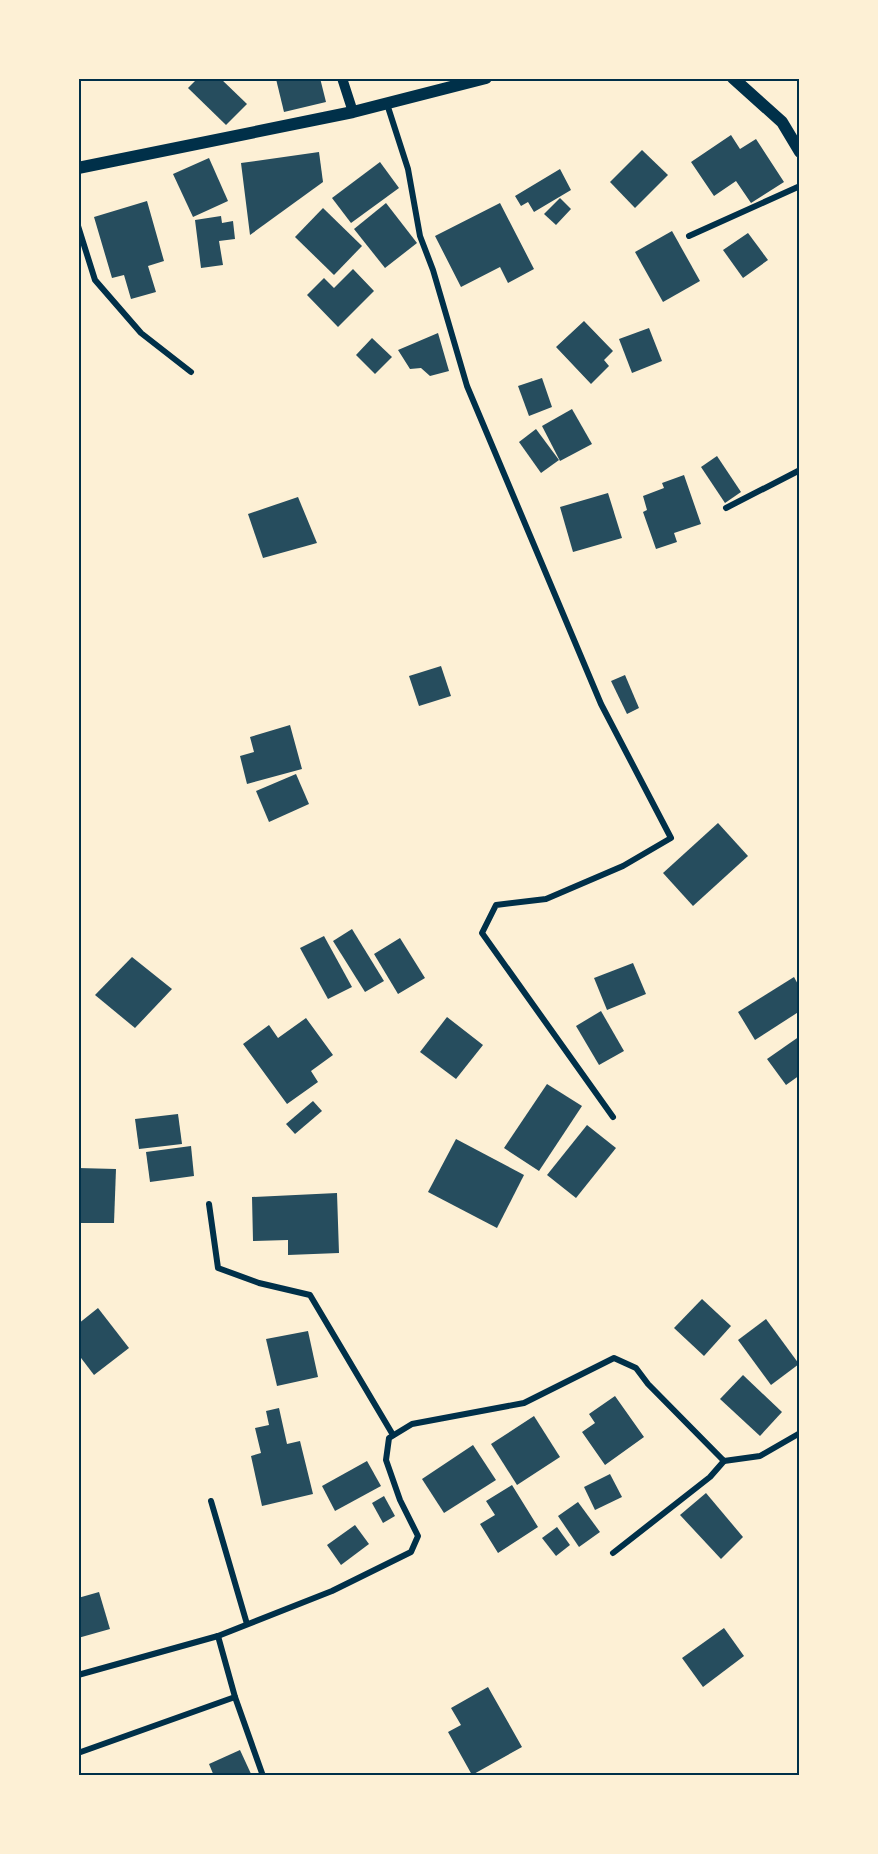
<svg xmlns="http://www.w3.org/2000/svg" width="878" height="1854" viewBox="0 0 878 1854" font-family="Jost,sans-serif">
	<style>
		.building { fill: #264d5e }
		.lines { fill: none; stroke-linecap: round; stroke-linejoin: round }
		.minor { stroke: #003049; stroke-width: 6 }
		.tertiary { stroke: #003049; stroke-width: 10 }
		.secondary { stroke: #003049; stroke-width: 12 }
		.neatline { fill: none; stroke: #003049; stroke-width: 2 }
	</style>
	<rect width="100%" height="100%" fill="#fdf0d5"/>
	<!-- building -->
	<g class="building">
		<path d="M198,78h22l27,26 -21,21 -38,-37z"/>
		<path d="M281,78h39l6,24 -42,10 -8,-33z"/>
		<path d="M731,135l9,14 16,-10 28,43 -33,21 -15,-22 -22,15 -23,-34z"/>
		<path d="M642,150l26,25 -33,33 -25,-26z"/>
		<path d="M319,152l4,30 -73,53 -9,-72z"/>
		<path d="M209,158l19,43 -35,16 -20,-43z"/>
		<path d="M380,162l19,26 -48,35 -19,-25z"/>
		<path d="M560,169l11,21 -37,22 -6,-10 -7,4 -6,-10z"/>
		<path d="M560,198l11,11 -15,16 -12,-11z"/>
		<path d="M147,201l17,60 -16,5 8,26 -25,7 -7,-24 -12,3 -18,-61z"/>
		<path d="M386,203l31,40 -32,25 -31,-39z"/>
		<path d="M500,203l34,66 -26,14 -8,-16 -39,20 -26,-51z"/>
		<path d="M323,208l39,38 -28,29 -39,-38z"/>
		<path d="M221,216l1,7 11,-2 2,18 -16,2 4,24 -22,3 -6,-48z"/>
		<path d="M672,231l28,50 -37,21 -28,-50z"/>
		<path d="M748,233l20,27 -25,18 -20,-28z"/>
		<path d="M353,269l21,22 -36,36 -31,-32 17,-17 10,10z"/>
		<path d="M584,321l29,30 -9,9 5,6 -18,18 -35,-37z"/>
		<path d="M649,328l13,33 -30,12 -13,-34z"/>
		<path d="M438,333l11,38 -19,5 -9,-8 -11,1 -12,-19z"/>
		<path d="M372,338l20,19 -17,17 -19,-19z"/>
		<path d="M542,378l10,29 -23,9 -11,-30z"/>
		<path d="M572,409l20,35 -32,17 -18,-35z"/>
		<path d="M536,429l23,31 -18,13 -22,-31z"/>
		<path d="M717,456l24,36 -16,11 -24,-36z"/>
		<path d="M684,475l17,49 -27,9 3,9 -21,7 -13,-37 4,-2 -4,-14 21,-8 -2,-5z"/>
		<path d="M608,493l14,45 -49,14 -13,-45z"/>
		<path d="M298,497l19,46 -54,15 -15,-44z"/>
		<path d="M441,666l10,30 -32,10 -10,-30z"/>
		<path d="M625,675l14,33 -12,6 -16,-33z"/>
		<path d="M290,725l12,44 -55,15 -7,-28 14,-4 -4,-15z"/>
		<path d="M296,774l13,30 -40,18 -13,-31z"/>
		<path d="M718,823l30,33 -55,50 -30,-33z"/>
		<path d="M352,929l32,52 -19,11 -32,-51z"/>
		<path d="M324,936l28,51 -24,12 -28,-51z"/>
		<path d="M400,938l25,40 -27,16 -24,-40z"/>
		<path d="M132,957l40,32 -37,39 -40,-33z"/>
		<path d="M633,963l13,31 -39,16 -13,-32z"/>
		<path d="M794,977l6,11v23l-45,29 -17,-28z"/>
		<path d="M601,1011l23,40 -25,14 -23,-39z"/>
		<path d="M447,1017l36,28 -27,34 -36,-27z"/>
		<path d="M306,1018l27,37 -22,16 7,11 -31,22 -44,-60 26,-19 9,13z"/>
		<path d="M800,1036v39l-14,10 -19,-26z"/>
		<path d="M547,1084l35,22 -43,65 -35,-23z"/>
		<path d="M313,1101l9,10 -27,23 -9,-10z"/>
		<path d="M178,1114l4,30 -43,5 -4,-30z"/>
		<path d="M587,1125l29,23 -40,50 -29,-23z"/>
		<path d="M456,1139l68,36 -27,53 -69,-36z"/>
		<path d="M191,1146l3,30 -44,6 -4,-30z"/>
		<path d="M78,1168l38,1 -2,54h-36z"/>
		<path d="M337,1193l2,60 -51,2v-15l-35,1 -1,-44z"/>
		<path d="M702,1299l29,27 -27,30 -30,-28z"/>
		<path d="M98,1308l31,40 -35,27 -16,-21v-30z"/>
		<path d="M766,1319l33,45 -28,21 -33,-45z"/>
		<path d="M308,1331l10,46 -41,9 -11,-47z"/>
		<path d="M743,1375l39,37 -22,24 -40,-37z"/>
		<path d="M615,1396l29,41 -39,28 -23,-33 13,-9 -6,-9z"/>
		<path d="M279,1408l8,36 13,-3 13,53 -51,12 -11,-50 10,-3 -6,-25 14,-3 -3,-14z"/>
		<path d="M534,1416l26,41 -43,28 -26,-41z"/>
		<path d="M473,1445l23,35 -52,33 -22,-34z"/>
		<path d="M367,1461l14,25 -46,25 -13,-25z"/>
		<path d="M610,1474l12,23 -27,13 -11,-23z"/>
		<path d="M512,1485l26,42 -40,26 -18,-29 15,-9 -9,-14z"/>
		<path d="M706,1493l37,44 -22,22 -41,-44z"/>
		<path d="M384,1496l11,20 -12,7 -11,-20z"/>
		<path d="M578,1502l22,30 -21,15 -21,-31z"/>
		<path d="M355,1525l14,19 -28,21 -14,-20z"/>
		<path d="M557,1527l13,18 -14,11 -14,-18z"/>
		<path d="M99,1592l11,37 -32,9v-40z"/>
		<path d="M724,1628l20,28 -41,31 -21,-29z"/>
		<path d="M488,1687l34,60 -50,28 -24,-43 13,-7 -10,-17z"/>
		<path d="M240,1750l12,26h-38l-5,-12z"/>
	</g>
	<g class="lines">
		<!-- minor -->
		<g class="minor">
			<path d="M387,104l21,65 12,67 13,34 34,116 134,318 70,134 -48,28 -77,33 -50,6 -14,28 131,184"/>
			<path d="M78,226l17,54 46,53 50,39"/>
			<path d="M689,236l111,-50"/>
			<path d="M726,508l74,-38"/>
			<path d="M209,1204l9,64 41,15 51,12 83,140"/>
			<path d="M211,1501l36,123"/>
			<path d="M613,1553l97,-76 14,-16"/>
			<path d="M78,1675l140,-39 114,-45 79,-39 7,-16 -18,-36 -14,-40 3,-22 23,-14 112,-21 90,-45 22,10 12,16 76,77 36,-5 40,-23"/>
			<path d="M235,1697l28,79"/>
			<path d="M78,1753l157,-56 -17,-61"/>
		</g>
		<!-- tertiary -->
		<path class="tertiary" d="M342,78l11,34"/>
		<!-- secondary -->
		<g class="secondary">
			<path d="M733,78l49,44 18,30"/>
			<path d="M78,168l275,-56 133,-34"/>
		</g>
	</g>
	<!-- border -->
	<rect width="878" height="1854" fill="none" stroke="#fdf0d5" stroke-width="159"/>
	<rect x="80" y="80" width="718" height="1694" class="neatline"/>
</svg>
